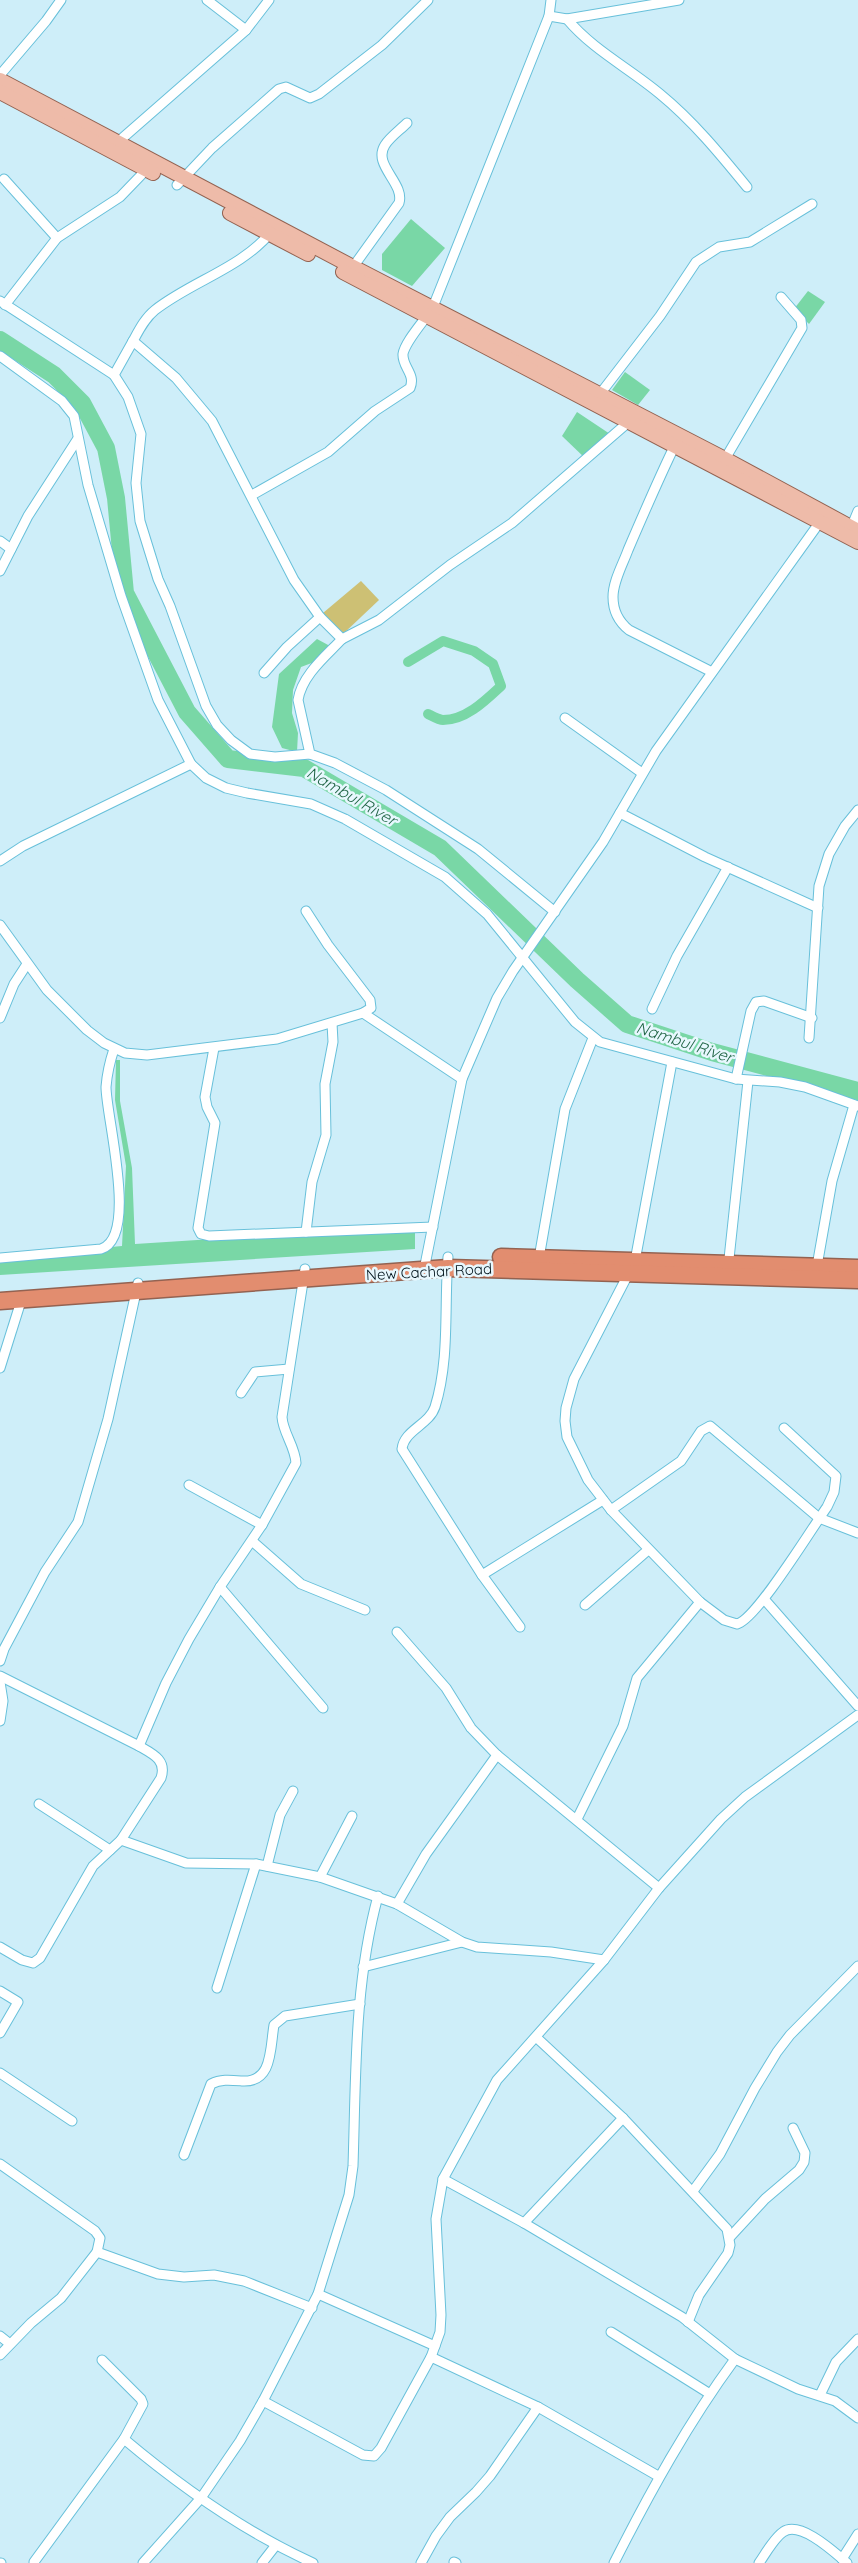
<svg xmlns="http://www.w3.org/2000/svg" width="858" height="2563" viewBox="0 0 858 2563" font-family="Quicksand,sans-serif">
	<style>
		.grass { fill: #cdc074 }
		.water { fill: #79d7a6 }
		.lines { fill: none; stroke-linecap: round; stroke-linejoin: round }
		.canal { stroke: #79d7a6; stroke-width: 10 }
		.river { stroke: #79d7a6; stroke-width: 18 }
		.street-casing { stroke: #68c0da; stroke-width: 11 }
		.primary-casing { stroke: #936251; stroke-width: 16 }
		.highway-casing { stroke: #936251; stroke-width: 19 }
		.street { stroke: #fff; stroke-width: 9 }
		.primary { stroke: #eebba9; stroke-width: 14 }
		.highway { stroke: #e28d6f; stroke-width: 16 }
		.labels { text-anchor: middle; stroke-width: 5; stroke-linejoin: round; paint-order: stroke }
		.street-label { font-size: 15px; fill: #00121a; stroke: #e8f8fe }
		.water-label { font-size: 16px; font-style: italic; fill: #226647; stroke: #e8f8fe }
	</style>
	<rect width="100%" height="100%" fill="#ceeef9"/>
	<!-- grass -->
	<path class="grass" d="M361,581l18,19 -37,35 -19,-22z"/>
	<!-- water -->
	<g class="water">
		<path d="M411,219l34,29 -33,38 -30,-16v-16z"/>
		<path d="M808,291l17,11 -16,22 -15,-15z"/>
		<path d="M625,372l25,18 -12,15 -26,-15z"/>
		<path d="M577,412l33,22 -23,26 -25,-24z"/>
		<path d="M317,639l13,7 -13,15 -16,6 -8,23 -1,23 6,20 -1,19 -15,-4 -10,-21 7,-53z"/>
		<path d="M116,1060h4v41l12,67 3,76 170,-11 110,-2v18l-415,26v-18l122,-11 4,-80 -11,-66z"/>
	</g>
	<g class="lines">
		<!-- canal -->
		<path class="canal" d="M408,662l35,-21 31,10 19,13 8,22c-15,14 -35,34 -58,34 -4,0 -11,-4 -15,-6"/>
		<!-- river -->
		<path class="river" d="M0,340l54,35 28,28 24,45 10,50 9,95 62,119 41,47 76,9 136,80 137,132 50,44 85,28 146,39"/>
		<defs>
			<g id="street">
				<path d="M207,0l39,30"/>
				<path d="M549,16l18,3 112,-19"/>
				<path d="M567,19c26,31 62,49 93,75 33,27 60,60 87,93"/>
				<path d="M0,75l46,-54 15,-21"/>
				<path d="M118,142l128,-112 23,-30"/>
				<path d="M4,179l53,59"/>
				<path d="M177,185l35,-37 67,-59 7,-2 24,11 9,-4 63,-49 46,-45"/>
				<path d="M272,231c-30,37 -80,50 -117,79 -10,8 -16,20 -22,31l43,37 36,43 82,159 26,37 22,22 37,-19 71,-55 62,-42 120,-104"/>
				<path d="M353,267l46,-64c6,-20 -27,-38 -14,-58 5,-8 15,-15 22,-22"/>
				<path d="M0,301l114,74"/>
				<path d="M5,305l52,-67 63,-41 27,-28"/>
				<path d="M133,341l-19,34 14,22 13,37 -5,49 4,38 18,58 12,27 36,100 11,19 14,15 19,14 25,3 35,-3"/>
				<path d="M0,356l62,45 12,15 14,69 33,111 37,104 33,64 15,14 20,10 21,5 64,11 34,15 100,58 42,37 88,108 25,20 136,37 44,3 25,5 53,19"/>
				<path d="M600,394l60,-78 36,-54 23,-15 31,-5 62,-38"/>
				<path d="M675,445c-17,35 -32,70 -47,105 -5,14 -15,31 -15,47 0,13 6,25 16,33l83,42"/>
				<path d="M725,459l77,-131 -1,-8 -20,-23"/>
				<path d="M252,495l76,-43 47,-41 35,-23c6,-14 -8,-21 -7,-34 2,-13 23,-35 30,-47l116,-291 2,-16"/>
				<path d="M851,528l7,-17"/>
				<path d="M0,541l11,8"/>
				<path d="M0,571l28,-55 49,-76"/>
				<path d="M342,639c-16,17 -40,36 -44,61l12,54 25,9 51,27 92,59 77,63"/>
				<path d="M264,673l23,-26 33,-30"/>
				<path d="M565,718l77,55"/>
				<path d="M620,813l85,44 113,51"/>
				<path d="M0,861l23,-15 168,-82"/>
				<path d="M306,911l22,34 42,55 1,8 -8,5"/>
				<path d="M0,925l47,65 40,40 17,13 21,10 22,2 130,-16 86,-26 99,66"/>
				<path d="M652,1009l25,-53 51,-89"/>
				<path d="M0,1018l14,-34 13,-20"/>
				<path d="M809,1038l10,-152 10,-32 16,-28 13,-16"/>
				<path d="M214,1048l-9,49 2,10 8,16 -17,105 3,6 8,2 224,-9"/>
				<path d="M672,1062l-37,199 -61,118 -8,29 -1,13 2,16 21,43 23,30 89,92 24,18 13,4c19,-4 75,-96 90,-117l7,-15 2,-16 -52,-48"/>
				<path d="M736,1079l15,-68 5,-9 8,-1 48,17"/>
				<path d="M306,1232l6,-50 14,-47 -1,-51 8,-42 -1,-19"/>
				<path d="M448,1257c-4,50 2,102 -13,150 -6,18 -31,23 -33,42l80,126"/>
				<path d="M0,1258l101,-9c38,-12 5,-132 5,-162 1,-13 4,-26 8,-38"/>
				<path d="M539,1258l26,-149 28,-71"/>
				<path d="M817,1266l15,-85 22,-76"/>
				<path d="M728,1268l20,-187"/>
				<path d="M424,1270l38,-191 35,-81 16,-27 90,-129 53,-91 166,-232"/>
				<path d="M0,1368l21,-67"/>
				<path d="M241,1393l14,-21 34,-3"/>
				<path d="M189,1485l73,40"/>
				<path d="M611,1510l70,-49 20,-30 9,-5 109,92 39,15"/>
				<path d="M252,1541l49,43 64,26"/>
				<path d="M220,1587l103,121"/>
				<path d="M764,1599l94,107"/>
				<path d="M585,1605l63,-55"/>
				<path d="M520,1627l-38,-52 121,-75"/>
				<path d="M397,1632l49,56 25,40 26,27 162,133"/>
				<path d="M0,1661l4,-12 41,-77 33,-50 30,-103 30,-136"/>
				<path d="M0,1676l139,70 27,-63 23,-44 31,-52 42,-62 34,-62c-1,-17 -13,-30 -14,-46l23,-148"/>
				<path d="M0,1682l3,19 -3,20"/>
				<path d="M39,1804l71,46"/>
				<path d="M577,1819l46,-93 14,-48 63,-76"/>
				<path d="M121,1840l40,-62c6,-18 -8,-24 -22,-32"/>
				<path d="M267,1866l13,-51 13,-24"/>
				<path d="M320,1877l32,-61"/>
				<path d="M397,1904l29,-50 71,-99"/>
				<path d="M0,1947l22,13 11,3 7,-5 53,-92 28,-26 65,23 70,1 64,13 77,27 65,38 15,5 74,5 53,8"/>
				<path d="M363,1967l99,-25"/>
				<path d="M217,1988l39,-124"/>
				<path d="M0,1991l18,11 -18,31"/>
				<path d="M537,2038l86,80 104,111 3,16 -2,8 -29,42 -11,27"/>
				<path d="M0,2073l72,48"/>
				<path d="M184,2155l27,-71c10,-5 19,-4 31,-3 31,2 28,-33 32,-56l11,-9 75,-12"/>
				<path d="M0,2164l95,67 5,7 -3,14"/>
				<path d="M443,2179l81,44 158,94 53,42 63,30 37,12 23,17"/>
				<path d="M693,2191l27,-37 35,-66 22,-36 13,-17 68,-69"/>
				<path d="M524,2223l99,-105"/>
				<path d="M730,2237l35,-38 34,-29 5,-8 1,-9 -12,-25"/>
				<path d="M318,2294l117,52"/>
				<path d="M611,2332l99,62"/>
				<path d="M0,2336l10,8"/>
				<path d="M0,2355l31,-32 30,-25 36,-46 61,22 26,3 30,-2 30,6 68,27"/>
				<path d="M431,2357l107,50 120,69"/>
				<path d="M102,2360l39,39 2,5 -19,35"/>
				<path d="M820,2395l16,-33 22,-23"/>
				<path d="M263,2401l100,54 11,1 7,-8 50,-91 9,-25 1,-17 -5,-96 7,-40 54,-99 107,-120 55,-72 62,-69 24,-22 113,-82"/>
				<path d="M842,2559l16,-25"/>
				<path d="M34,2562l90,-123c57,48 121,93 189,124"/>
				<path d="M454,2562l2,1"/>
				<path d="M0,2563h1"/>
				<path d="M143,2563l58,-65 39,-57 23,-40 55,-107 31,-99 4,-29c3,-90 1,-182 25,-270"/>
				<path d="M262,2563l14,-18"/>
				<path d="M421,2563l15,-27 14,-19 26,-25 14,-16 48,-69"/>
				<path d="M614,2563c36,-71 74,-140 121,-204"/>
				<path d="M759,2563c7,-10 15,-25 24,-31 17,-12 51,20 64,31"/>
			</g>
			<g id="primary">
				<path d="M0,80l353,187 372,192 133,72"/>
				<path d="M0,92l153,81"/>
				<path d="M230,213l78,41"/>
				<path d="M343,272l515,270"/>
			</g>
			<g id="highway">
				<path d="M501,1257l357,11"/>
				<path d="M0,1301l448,-33 410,12"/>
			</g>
		</defs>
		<!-- street casing -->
		<use href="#street" class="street-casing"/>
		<!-- primary casing -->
		<use href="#primary" class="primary-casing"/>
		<!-- highway casing -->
		<use href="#highway" class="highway-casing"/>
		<!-- street -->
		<use href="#street" class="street"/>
		<!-- primary -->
		<use href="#primary" class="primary"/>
		<!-- highway -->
		<use href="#highway" class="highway"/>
	</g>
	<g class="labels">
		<!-- street labels -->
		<g class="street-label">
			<text transform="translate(429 1272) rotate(-3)" y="5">New Cachar Road</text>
		</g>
		<!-- water labels -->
		<g class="water-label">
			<text transform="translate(352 796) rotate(30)" y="6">Nambul River</text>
			<text transform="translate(685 1042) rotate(18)" y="6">Nambul River</text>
		</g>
	</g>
</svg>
